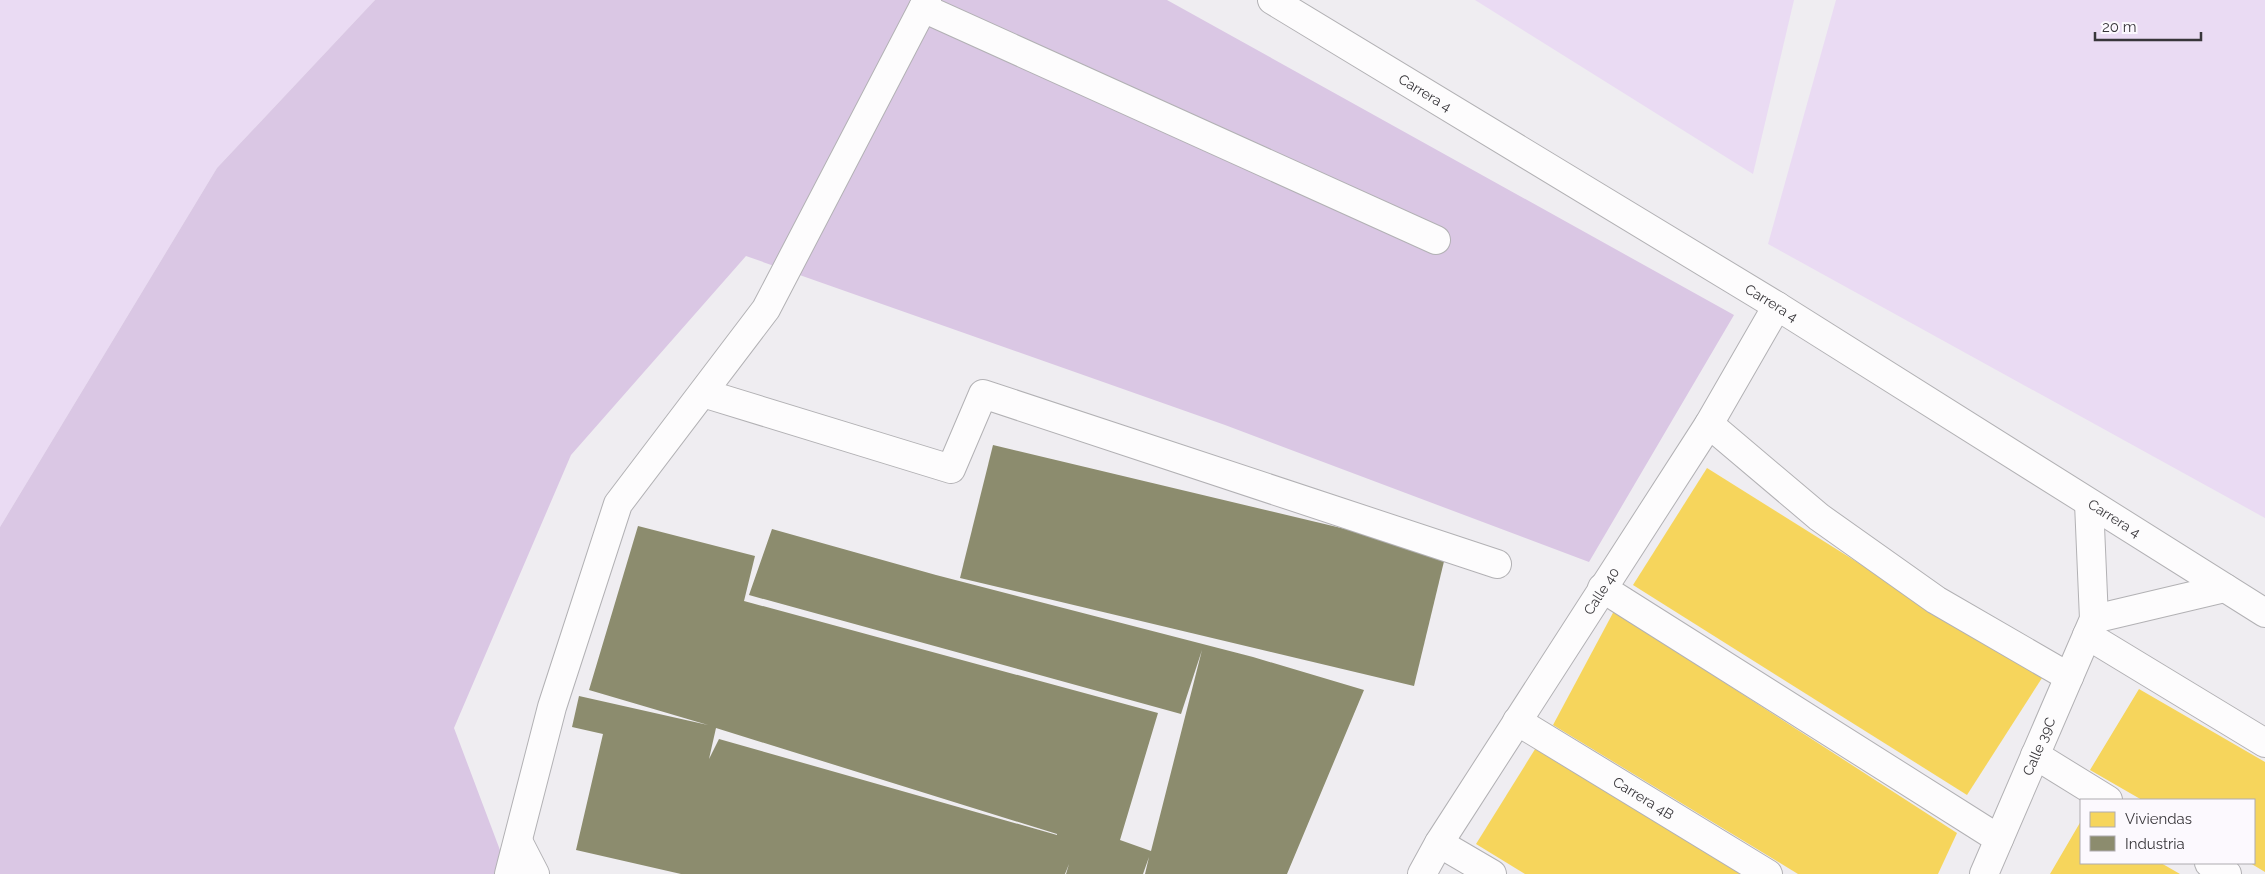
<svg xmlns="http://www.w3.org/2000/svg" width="2265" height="874" viewBox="0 0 2265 874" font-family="Raleway,sans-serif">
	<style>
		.green { fill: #eadbf3 }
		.forest { fill: #dac7e4 }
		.homes { fill: #f6d55c }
		.industry { fill: #8c8c6e; fill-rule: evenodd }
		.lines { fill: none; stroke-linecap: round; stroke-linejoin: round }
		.minor-casing { stroke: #b2b1b4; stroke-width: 30 }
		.major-casing { stroke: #b2b1b4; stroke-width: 30 }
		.minor { stroke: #fdfcfd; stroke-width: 28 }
		.major { stroke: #fdfcfd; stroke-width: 28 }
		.labels { text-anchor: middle; stroke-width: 5; stroke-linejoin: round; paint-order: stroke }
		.street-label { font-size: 14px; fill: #38363a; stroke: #fcf9fe }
	</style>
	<rect width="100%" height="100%" fill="#efedf1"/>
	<!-- green -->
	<g class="green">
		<path d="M0,0h375l-158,168 -217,359z"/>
		<path d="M1475,0h319l-41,174z"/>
		<path d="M1836,0h429v518l-497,-274z"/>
	</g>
	<!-- forest -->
	<path class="forest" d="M375,0h792l567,315 -145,247 -364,-137 -479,-169 -175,199 -117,273 55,146h-509v-347l217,-359z"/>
	<!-- homes -->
	<g class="homes">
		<path d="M1707,468l335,210 -75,117 -334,-210z"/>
		<path d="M1614,611l343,222 -19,41h-140l-245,-149z"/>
		<path d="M2139,689l126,73v110l-15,-9h4v-63h-112l-52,-30z"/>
		<path d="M1537,746l210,128h-222l-49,-30z"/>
		<path d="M2081,821v42h80l19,11h-130z"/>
	</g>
	<!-- industry -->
	<g class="industry">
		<path d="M993,445l453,108 -32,133 -454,-108z"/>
		<path d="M638,526l117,30 -11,45 414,112 -38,127 31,11 51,-201 -21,64 -432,-119 23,-66 164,46 317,82 111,33 -77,184h-142l4,-17 -6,17h-77l3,-10 -4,10h-384l-105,-24 27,-116 -31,-7 7,-31 129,29 -119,-35zM716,728l341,106v1l-338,-96 -10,20z"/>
	</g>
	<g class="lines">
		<defs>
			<g id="minor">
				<path d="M923,8l513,232"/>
				<path d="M703,393l248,76 32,-75 514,170"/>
				<path d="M1709,424l110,93 117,83 133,77"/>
				<path d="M1602,588l397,251"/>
				<path d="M2094,619l131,-31"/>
				<path d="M2087,635l178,108"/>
				<path id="s1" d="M1517,721l251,153"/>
				<path d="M2035,755l73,45"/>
				<path d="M518,841l17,33"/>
				<path d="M1439,843l53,31"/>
				<path d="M2209,863l18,11"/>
				<path d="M509,874l43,-167 66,-203 148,-195 161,-309"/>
				<path id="s2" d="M1422,874l17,-31 270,-419 68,-118"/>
				<path id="s3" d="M1984,874l110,-255 -5,-116"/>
			</g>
			<g id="major">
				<path id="s4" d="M1272,0l505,306 488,307"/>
			</g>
		</defs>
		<!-- minor casing -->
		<use href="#minor" class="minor-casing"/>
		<!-- major casing -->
		<use href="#major" class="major-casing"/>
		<!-- minor -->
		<use href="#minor" class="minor"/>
		<!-- major -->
		<use href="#major" class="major"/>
	</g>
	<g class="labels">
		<!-- street labels -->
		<g class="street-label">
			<text dy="5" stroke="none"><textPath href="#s4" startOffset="179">Carrera 4</textPath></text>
			<text dy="5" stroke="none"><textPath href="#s4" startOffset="584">Carrera 4</textPath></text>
			<text dy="5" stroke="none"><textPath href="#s4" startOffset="989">Carrera 4</textPath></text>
			<text dy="5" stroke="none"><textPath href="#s2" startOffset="335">Calle 40</textPath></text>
			<text dy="5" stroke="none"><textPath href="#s3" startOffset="139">Calle 39C</textPath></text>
			<text dy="5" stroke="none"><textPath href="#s1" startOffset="148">Carrera 4B</textPath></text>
		</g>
	</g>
	<!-- legend -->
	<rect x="2080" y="799" width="175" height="65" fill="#fcf9fe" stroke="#aeabb0"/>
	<rect x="2090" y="812" width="25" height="15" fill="#f6d55c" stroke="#aeabb0"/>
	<text x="2125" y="824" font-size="15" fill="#38363a">Viviendas</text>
	<rect x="2090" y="836" width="25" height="15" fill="#8c8c6e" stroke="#aeabb0"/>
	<text x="2125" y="849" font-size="15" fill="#38363a">Industria</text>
	<!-- scale -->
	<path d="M2095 32v8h106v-8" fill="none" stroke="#38363a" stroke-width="2.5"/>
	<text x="2102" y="32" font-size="15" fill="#38363a" stroke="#fcf9fe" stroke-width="4" paint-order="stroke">20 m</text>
</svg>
